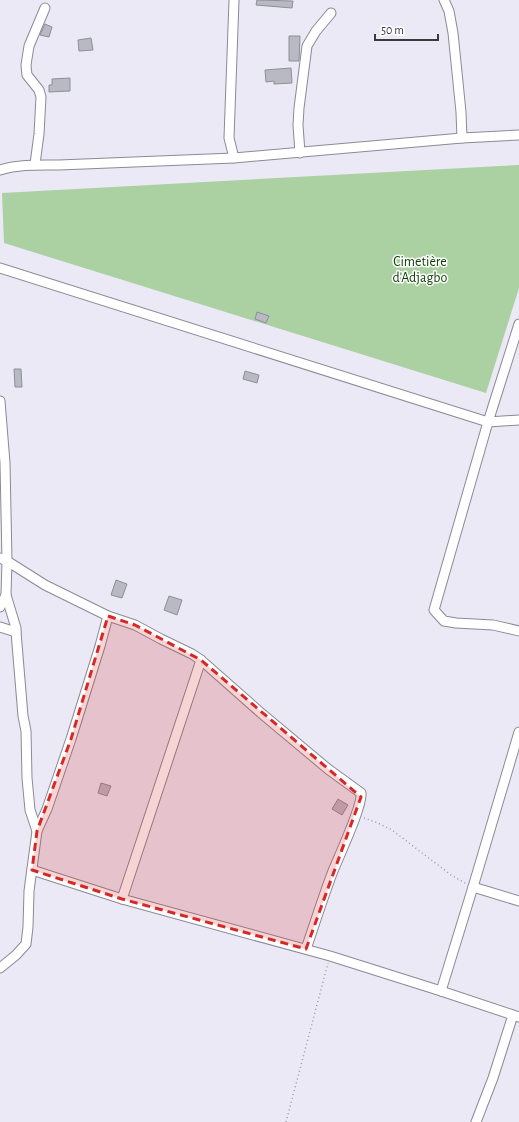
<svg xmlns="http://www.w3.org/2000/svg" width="519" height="1122" viewBox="0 0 519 1122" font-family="'Alegreya Sans',sans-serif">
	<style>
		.green { fill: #abd0a2 }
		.building { fill: #b9b9c4; stroke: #8e8e98 }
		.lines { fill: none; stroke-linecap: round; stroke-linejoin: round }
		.minor-casing { stroke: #8b8a95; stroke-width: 11 }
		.path { stroke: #9b9aa3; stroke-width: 1.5; stroke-dasharray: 1 3; stroke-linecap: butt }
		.minor { stroke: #fff; stroke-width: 9 }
		.marked { fill: #d62828; fill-opacity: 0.2; stroke: #d62828; stroke-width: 3; stroke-dasharray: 8 5; stroke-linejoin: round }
		.labels { text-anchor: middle; stroke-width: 3; stroke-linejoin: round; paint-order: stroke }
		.park-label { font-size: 14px; fill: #0a3d00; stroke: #fff }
	</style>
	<rect width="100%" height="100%" fill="#eae9f5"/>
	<!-- green -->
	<path class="green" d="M519,165v123l-33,105 -482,-150 -2,-50z"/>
	<!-- building -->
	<g class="building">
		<path d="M257,0l36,1 -1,7 -36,-3z"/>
		<path d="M45,24l7,3 -3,10 -9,-2z"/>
		<path d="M289,36h11l-1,25h-10z"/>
		<path d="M91,38l2,12 -14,1 -1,-11z"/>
		<path d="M291,68l1,15 -18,1v-3l-8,1 -1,-12z"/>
		<path d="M70,78v13l-21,1v-7h3v-6z"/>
		<path d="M257,312l12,4 -3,7 -11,-4z"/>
		<path d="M14,369h7l1,18h-7z"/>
		<path d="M245,371l14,4 -2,8 -14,-4z"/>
		<path d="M116,580l11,4 -5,14 -11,-3z"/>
		<path d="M169,596l13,4 -5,15 -13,-5z"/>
		<path d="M101,783l10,3 -4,10 -9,-3z"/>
		<path d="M338,799l10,6 -6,10 -10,-6z"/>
	</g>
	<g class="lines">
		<defs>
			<g id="minor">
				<path d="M234,0l-5,138 5,20"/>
				<path d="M444,0l5,11 4,22 8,79 1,26"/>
				<path d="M300,153l-2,-28 1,-17 8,-62 9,-15 15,-18"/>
				<path d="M35,164l4,-30 2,-37 -2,-7 -12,-15 -1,-10 3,-19 16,-38"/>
				<path d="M0,170c19,-6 39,-5 59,-5l175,-7 228,-20 57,-3"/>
				<path d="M0,268l488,154 31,-2"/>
				<path d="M519,324l-31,98 -54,188 10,11 12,2 37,2 26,6"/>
				<path d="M0,401l5,62 2,98 -1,34 10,33v4l7,84 3,15 1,47 3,32 7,21"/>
				<path d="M0,558l7,3 38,24 63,31 27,9 26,14 31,15 9,6 60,53 67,56 33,24c2,12 -22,63 -28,78 -10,26 -18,52 -27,78"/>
				<path d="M0,607l6,-12"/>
				<path d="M0,627l16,5"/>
				<path d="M32,870l90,29 208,57 111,35 78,26"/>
				<path d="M473,887l46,14"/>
				<path d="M122,899l79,-239"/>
				<path d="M0,968l16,-13 10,-11 2,-17 1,-36 8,-60 10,-22 24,-70 29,-93 8,-30"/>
				<path d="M441,991l32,-104 46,-155"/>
				<path d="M476,1122l17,-44 20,-63"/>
			</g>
		</defs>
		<!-- minor casing -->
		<use href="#minor" class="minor-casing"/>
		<!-- path -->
		<g class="path">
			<path d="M364,818l14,5 14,7 59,45 14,8"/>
			<path d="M286,1122l42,-159"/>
		</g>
		<!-- minor -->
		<use href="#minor" class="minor"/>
	</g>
	<!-- marked area -->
	<path class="marked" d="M108,616l27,9 66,35 160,137 -55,152 -184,-50 -90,-29 5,-39 34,-92z"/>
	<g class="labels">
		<!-- park labels -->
		<g class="park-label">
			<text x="420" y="266">Cimetière<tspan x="420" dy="16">d'Adjagbo</tspan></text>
		</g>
	</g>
	<!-- scale -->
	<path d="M375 34v6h63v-6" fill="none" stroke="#3a3a3e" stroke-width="2"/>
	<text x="381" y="34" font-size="12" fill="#3a3a3e" stroke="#ffffff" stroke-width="3" paint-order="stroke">50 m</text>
</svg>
